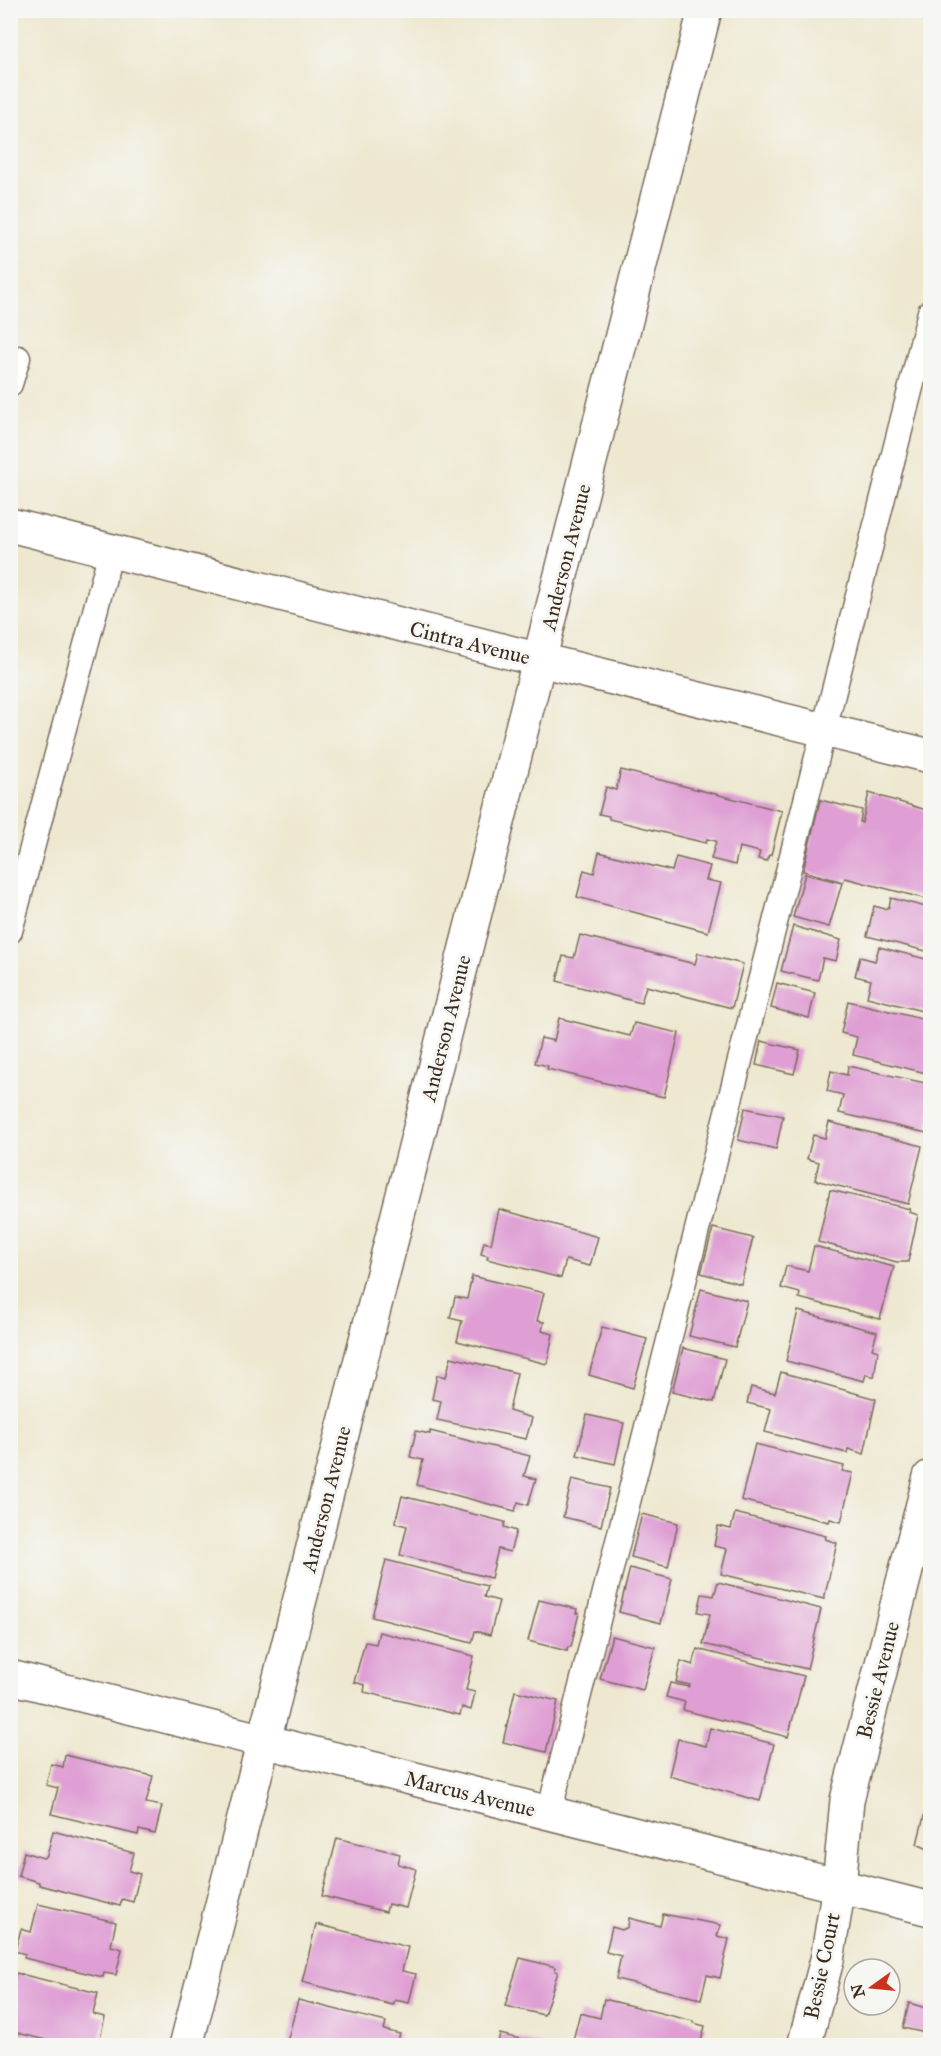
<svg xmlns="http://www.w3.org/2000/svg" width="941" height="2056" viewBox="0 0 941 2056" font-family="'IM FELL Great Primer',serif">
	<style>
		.building { fill: #df9fd4 }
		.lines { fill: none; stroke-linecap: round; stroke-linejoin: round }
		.lane-casing { stroke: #7a6c5c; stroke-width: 27 }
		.street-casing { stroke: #7a6c5c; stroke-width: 36 }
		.lane { stroke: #fff; stroke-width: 24 }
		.street { stroke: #fff; stroke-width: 33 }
		.labels { text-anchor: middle; stroke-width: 6; stroke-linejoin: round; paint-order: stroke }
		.street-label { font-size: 21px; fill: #3b2a1e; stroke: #f6f6f2 }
	</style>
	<rect width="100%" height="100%" fill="#f6f6f2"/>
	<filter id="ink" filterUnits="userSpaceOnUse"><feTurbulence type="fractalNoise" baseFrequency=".0167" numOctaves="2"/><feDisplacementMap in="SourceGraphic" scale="12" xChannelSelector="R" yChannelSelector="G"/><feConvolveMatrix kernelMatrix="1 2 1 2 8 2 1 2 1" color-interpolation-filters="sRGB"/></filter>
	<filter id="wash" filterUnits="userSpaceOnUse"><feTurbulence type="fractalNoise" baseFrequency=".008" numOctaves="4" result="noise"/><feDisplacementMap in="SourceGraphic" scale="24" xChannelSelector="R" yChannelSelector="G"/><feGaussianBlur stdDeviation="1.35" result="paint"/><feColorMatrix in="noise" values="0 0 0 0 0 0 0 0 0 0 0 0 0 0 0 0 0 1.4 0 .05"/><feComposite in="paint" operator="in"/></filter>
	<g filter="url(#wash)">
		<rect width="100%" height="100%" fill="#eee8d0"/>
		<g id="blocks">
			<!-- building -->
			<g class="building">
				<path d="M621,770l161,41 -11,44h-2l-2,6 -9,-2 2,-7 -21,-5 -4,18 -24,-6 5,-18 -9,-2 -1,4 -21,-5 -76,-19v-3l-10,-2 7,-27 10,3z"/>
				<path d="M869,793l61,18 -2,13 2,1v75l-85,-22 -2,4 -40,-11 17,-71 42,10 -2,12 2,1z"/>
				<path d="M599,852l73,19 4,-14 34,9 -4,14 15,3 -13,49 -131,-35 7,-27 10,3z"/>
				<path d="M805,874l37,9 -13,44 -36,-10z"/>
				<path d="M891,898l39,10v44l-63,-16 7,-30 11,3 4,-2z"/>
				<path d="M793,926l48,14 -5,21 -13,-3 -5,22 -37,-9z"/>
				<path d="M580,935l115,29 3,-11 45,11 -11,44 -86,-22 -5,17 -84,-22 6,-25 11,2z"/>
				<path d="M879,947l51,13v53l-63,-16 4,-17 -16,-4 5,-19 15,4z"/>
				<path d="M777,983l38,10 -6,25 -38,-10z"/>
				<path d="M848,1001l82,20v53l-77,-19 4,-18 -16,-4z"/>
				<path d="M559,1018l71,18 4,-13 45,10 -15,64 -117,-28 1,-3 -13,-3 6,-25 13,3z"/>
				<path d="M761,1041l39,9 -6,24 -38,-9z"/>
				<path d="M848,1066l82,18v33l-3,16 -88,-20 4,-18 -16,-4 4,-20 16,4z"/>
				<path d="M745,1108l38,8 -7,33 -38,-9z"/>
				<path d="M829,1122l93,24 -14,58 -93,-24 4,-18 -12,-3 6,-24 12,3z"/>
				<path d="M830,1190l80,19 -1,3 9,3 -10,47h-11l-79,-20z"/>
				<path d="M499,1209l99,28 -8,29 -24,-6 -5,18 -74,-19 1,-3 -7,-2 3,-12 7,2z"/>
				<path d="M713,1228l40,10 -12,46 -40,-11z"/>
				<path d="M814,1246l80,21 -14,52 -81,-21 1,-5 -19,-5 5,-22 22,5z"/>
				<path d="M472,1276l72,17 -7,28 7,1 -2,9 11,3 -6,30 -90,-23 5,-20 -12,-3 5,-21 12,2z"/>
				<path d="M701,1289l46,12 -12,46 -46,-11z"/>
				<path d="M798,1311l79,21 -5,17 6,2 -4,26 -8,-3 -2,7 -78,-20z"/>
				<path d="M602,1327l45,12 -14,49 -44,-13z"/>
				<path d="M683,1348l42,11 -11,43 -42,-10z"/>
				<path d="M451,1357l66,16 -8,38 23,7 -6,21 -89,-19 4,-19 -9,-2 5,-24 9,2z"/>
				<path d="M781,1372l95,27 -12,55 -16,-5 -1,4 -82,-21 6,-23 -24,-6 4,-16 24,6z"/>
				<path d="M587,1415l37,8 -9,41 -38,-9z"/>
				<path d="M416,1431l14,3v-3l100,25 -6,20 12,3 -8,26 -10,-3 -3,9 -98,-26 6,-25 -13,-3z"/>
				<path d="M755,1444l89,22 -2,5 11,2 -12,49 -11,-3 -1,3 -88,-22z"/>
				<path d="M572,1479l38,9 -9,38 -38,-9z"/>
				<path d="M402,1496l103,26 -1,5 12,4 -6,21 -12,-3 -7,29 -91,-23 7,-29 -12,-3z"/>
				<path d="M735,1513l91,23 -1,3 12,4 -13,56 -103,-25 6,-25 -13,-3 4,-20 13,3z"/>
				<path d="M642,1514l36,9 -10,44 -37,-10z"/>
				<path d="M386,1560l101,26 -3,11 15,4 -9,34 -15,-4 -3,12 -100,-26z"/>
				<path d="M630,1568l42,11 -11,44 -42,-11z"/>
				<path d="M718,1582l103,27 -14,60 -104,-25 7,-30 -12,-2 4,-18 12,2z"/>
				<path d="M539,1600l38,9 -1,4h3l-8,34h-3l-1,4 -39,-10z"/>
				<path d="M379,1632l95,24 -8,34 9,2 -4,18 -9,-3 -2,8 -96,-23 1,-7 -11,-3 11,-40 11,2z"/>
				<path d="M612,1636l43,11 -12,43 -43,-11z"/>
				<path d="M697,1649l107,27 -16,61 -105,-27 2,-8 -19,-5 4,-14 19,4 1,-2 -14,-3 5,-21 12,4z"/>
				<path d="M515,1691l43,10 -12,51 -43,-10z"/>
				<path d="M710,1728l64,16 -14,57 -91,-25 9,-37 28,7z"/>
				<path d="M65,1755l88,21 -7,27 16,3 -7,28 -16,-4 -1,5 -87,-21 7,-26 -12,-3 5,-21 12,3z"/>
				<path d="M930,1792v58l-13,-6z"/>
				<path d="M53,1831l81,22 -5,18 11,3 -7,28 -11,-3 -2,7 -81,-21v-3l-21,-6 6,-24 19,6 4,-2z"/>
				<path d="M337,1838l63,16 -2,10 18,5 -10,39 -18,-4 -2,8 -64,-16z"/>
				<path d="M38,1904l78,18 -5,24 11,3 -6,26 -12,-2 -1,4 -79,-19 1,-4 -10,-3 6,-22 10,3z"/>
				<path d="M663,1914l58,11 -4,11 12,3 -9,39 -13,-3 -6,24 -85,-20 5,-23 -15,-4 6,-25 10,3 6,-3 1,-9 31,8z"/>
				<path d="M316,1924l92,23 -6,24 14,3 -7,29 -14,-3 -2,5 -91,-23z"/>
				<path d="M520,1958l36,9 -1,4 3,1 -14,43 -39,-9z"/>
				<path d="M16,1973l82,20 -5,21 12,3 -7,29 -12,-4 -1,4h-16l-59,-15v-34z"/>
				<path d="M930,1992v42l-27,-6 6,-25 17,5z"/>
				<path d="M604,1999l89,22v2l12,3 -5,20 -128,-2 8,-31 20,5z"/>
				<path d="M298,2000l88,22 -2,8 16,4 -4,12h-110z"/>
				<path d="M500,2034l43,11 -1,1h-45z"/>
			</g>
		</g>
	</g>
	<g filter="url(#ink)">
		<use href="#blocks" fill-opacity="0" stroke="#7a6c5c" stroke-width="1.5"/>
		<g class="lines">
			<defs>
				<g id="lane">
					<path d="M10,384l8,-26"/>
					<path d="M10,931l101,-380"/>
					<path d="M549,1813l381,-1501"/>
				</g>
				<g id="street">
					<path d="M10,525l530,135 390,96"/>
					<path d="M10,1677l920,232"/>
					<path d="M186,2046l519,-2036"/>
					<path d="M804,2046l23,-86 12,-74 8,-86 83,-323"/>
				</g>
			</defs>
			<!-- lane casing -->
			<use href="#lane" class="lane-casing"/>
			<!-- street casing -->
			<use href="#street" class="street-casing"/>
			<!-- lane -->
			<use href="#lane" class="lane"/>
			<!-- street -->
			<use href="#street" class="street"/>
		</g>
	</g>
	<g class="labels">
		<!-- street labels -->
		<g class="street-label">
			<text transform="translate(566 557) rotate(-76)" y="7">Anderson Avenue</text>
			<text transform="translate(470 643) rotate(14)" y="7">Cintra Avenue</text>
			<text transform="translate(446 1028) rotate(-76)" y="7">Anderson Avenue</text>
			<text transform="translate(326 1499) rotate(-76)" y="7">Anderson Avenue</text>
			<text transform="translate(878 1680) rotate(-76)" y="7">Bessie Avenue</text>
			<text transform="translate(470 1794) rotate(14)" y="7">Marcus Avenue</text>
			<text transform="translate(822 1966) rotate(-78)" y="7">Bessie Court</text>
		</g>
	</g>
	<!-- margin -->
	<rect width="941" height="2056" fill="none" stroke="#f6f6f2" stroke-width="36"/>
	<!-- north arrow -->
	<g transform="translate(872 1987) rotate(255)"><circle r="28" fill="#f6f6f2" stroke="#aba49d" stroke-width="1.5"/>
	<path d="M0-4.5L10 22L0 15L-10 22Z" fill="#c8321e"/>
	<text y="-9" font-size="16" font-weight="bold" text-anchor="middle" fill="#3b2a1e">N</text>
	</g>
</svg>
